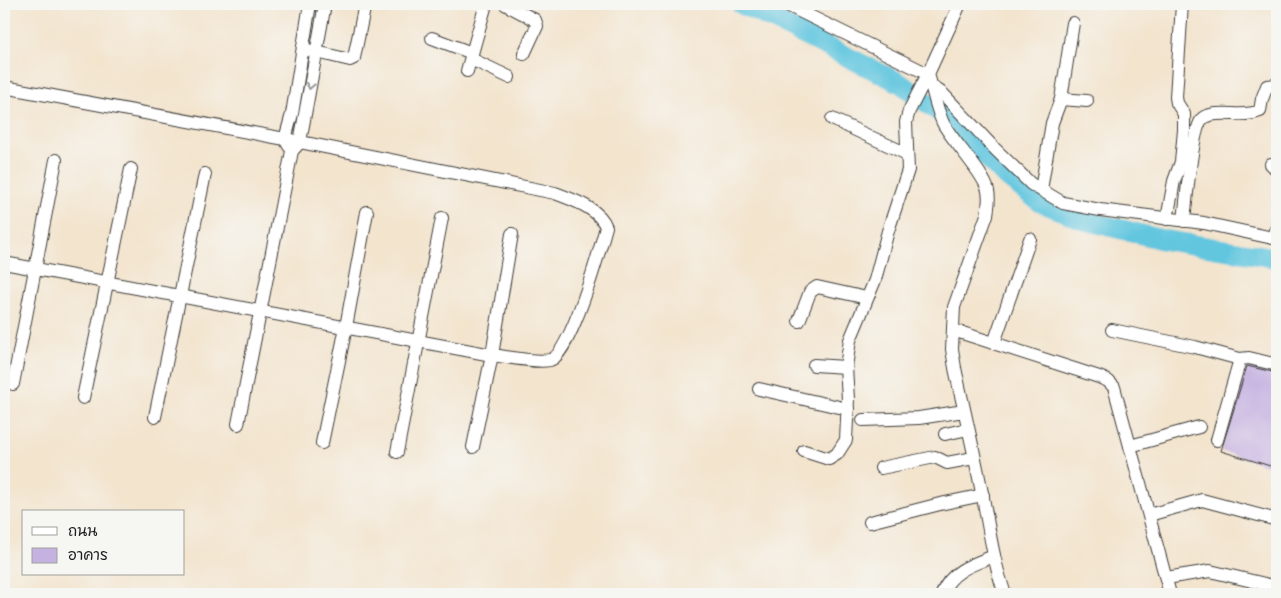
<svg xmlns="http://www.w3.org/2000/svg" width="1281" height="598" viewBox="0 0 1281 598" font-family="Delius,'Playpen Sans Thai',sans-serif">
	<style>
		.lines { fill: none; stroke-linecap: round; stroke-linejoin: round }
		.river { stroke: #62c6df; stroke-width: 20 }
		.building { fill: #c6b2e1 }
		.minor-casing { stroke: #3c3a37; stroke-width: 14 }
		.minor { stroke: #fff; stroke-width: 12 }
		.oneway { stroke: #999 }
	</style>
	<rect width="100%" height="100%" fill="#f6f6f2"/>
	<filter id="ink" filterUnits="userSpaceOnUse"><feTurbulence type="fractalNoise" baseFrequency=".02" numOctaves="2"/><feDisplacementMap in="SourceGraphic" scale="10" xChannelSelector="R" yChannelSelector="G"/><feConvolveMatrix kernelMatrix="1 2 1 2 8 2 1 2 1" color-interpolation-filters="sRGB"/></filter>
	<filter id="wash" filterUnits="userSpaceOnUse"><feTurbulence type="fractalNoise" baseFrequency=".0096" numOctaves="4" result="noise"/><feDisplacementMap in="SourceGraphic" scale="20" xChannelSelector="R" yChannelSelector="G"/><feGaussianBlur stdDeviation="1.12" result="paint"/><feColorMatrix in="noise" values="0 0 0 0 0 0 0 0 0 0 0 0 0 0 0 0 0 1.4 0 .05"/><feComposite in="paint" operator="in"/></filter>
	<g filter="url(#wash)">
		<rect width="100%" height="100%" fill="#f3e4ce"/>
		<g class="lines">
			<!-- river -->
			<path class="river" d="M741,4l159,79 54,40 50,52 36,27 44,18 80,20 113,18"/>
		</g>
		<g id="blocks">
			<!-- building -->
			<path class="building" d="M1247,366l30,7v95l-56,-17z"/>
		</g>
	</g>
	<g filter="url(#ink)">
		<use href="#blocks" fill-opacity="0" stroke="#3c3a37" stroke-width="1"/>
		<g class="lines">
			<defs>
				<g id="minor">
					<path d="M505,4l30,16 2,6 -13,28"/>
					<path d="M785,4l143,70 -19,37 -3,11 2,48 -20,61 -13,49 -25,60 -4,27 2,32 -2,41 -9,14 -8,5 -25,-8"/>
					<path d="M960,4l-32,70c5,16 8,34 15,49 10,19 42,51 45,68 2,9 0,15 -1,24l-33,92 -2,42 3,19c9,42 19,83 27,125 7,34 11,68 23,101"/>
					<path d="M432,38l40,15"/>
					<path d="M308,50l42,10 4,-2 11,-54"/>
					<path d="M471,59l38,18"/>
					<path d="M467,71l19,-67"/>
					<path d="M932,86l11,8 53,56 35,34 32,19 37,7 104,13 73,16"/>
					<path d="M4,87l281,52 270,54c18,7 44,15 51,34 -6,22 -36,129 -56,133 -14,3 -42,-3 -58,-5l-488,-92"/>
					<path d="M1061,99l12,-76"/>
					<path d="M832,119l75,35"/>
					<path d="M289,146l-4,-7 7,-25 18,-110"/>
					<path d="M1271,164l6,6"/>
					<path d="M1041,190l11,-67 9,-24 26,2"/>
					<path d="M1167,219l7,-38 7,-19 3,-32v-16l-7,-11 -1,-6 6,-93"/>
					<path d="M1184,221c2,-17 8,-94 19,-103 2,-2 5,-2 7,-3 18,-4 33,3 50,-4l2,-12 5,-13 10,-1"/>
					<path d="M1274,238l3,-12"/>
					<path d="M799,321l11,-29 7,-5 50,11"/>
					<path d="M953,330l146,47 9,4 6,6 56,207"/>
					<path d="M1112,330l83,17 45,12"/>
					<path d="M994,343l36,-104"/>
					<path d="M814,365l32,2"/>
					<path d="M13,384l43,-224"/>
					<path d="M759,389l89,20"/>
					<path d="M83,398l48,-229"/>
					<path d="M155,417l50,-243"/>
					<path d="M863,420l56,-2 45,-7"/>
					<path d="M238,424l54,-273 8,-9 25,-138"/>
					<path d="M945,434l23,-5"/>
					<path d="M1217,440l23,-81 9,-1 28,7"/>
					<path d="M322,443l24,-116 21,-115"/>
					<path d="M1130,446l69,-19"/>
					<path d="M473,447l19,-92 20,-121"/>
					<path d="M397,452l45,-234"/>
					<path d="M881,468l54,-11 12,6 27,-5"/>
					<path d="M1149,515l53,-15 75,20"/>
					<path d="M870,522l70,-18 43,-9"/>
					<path d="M1166,578l44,-7 67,16"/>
					<path d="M942,594c8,-23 31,-30 52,-38"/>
				</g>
			</defs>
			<!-- minor casing -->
			<use href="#minor" class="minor-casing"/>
			<!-- minor -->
			<use href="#minor" class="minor"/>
		</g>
		<!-- one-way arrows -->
		<defs><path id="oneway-chevron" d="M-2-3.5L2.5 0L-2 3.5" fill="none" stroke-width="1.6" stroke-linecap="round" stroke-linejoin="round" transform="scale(1.25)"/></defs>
		<use class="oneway" href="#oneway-chevron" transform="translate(310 86) rotate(100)"/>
	</g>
	<!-- margin -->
	<rect width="1281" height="598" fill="none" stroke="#f6f6f2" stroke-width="20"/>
	<!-- legend -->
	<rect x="22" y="510" width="162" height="65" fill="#f6f6f2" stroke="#9f9f9c"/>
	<rect x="32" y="527" width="25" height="8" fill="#ffffff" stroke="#9f9f9c"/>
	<text x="68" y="536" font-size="15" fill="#1c1c1c">ถนน</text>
	<rect x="32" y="548" width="25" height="15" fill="#c6b2e1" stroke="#9f9f9c"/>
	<text x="68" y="560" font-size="15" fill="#1c1c1c">อาคาร</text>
</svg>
